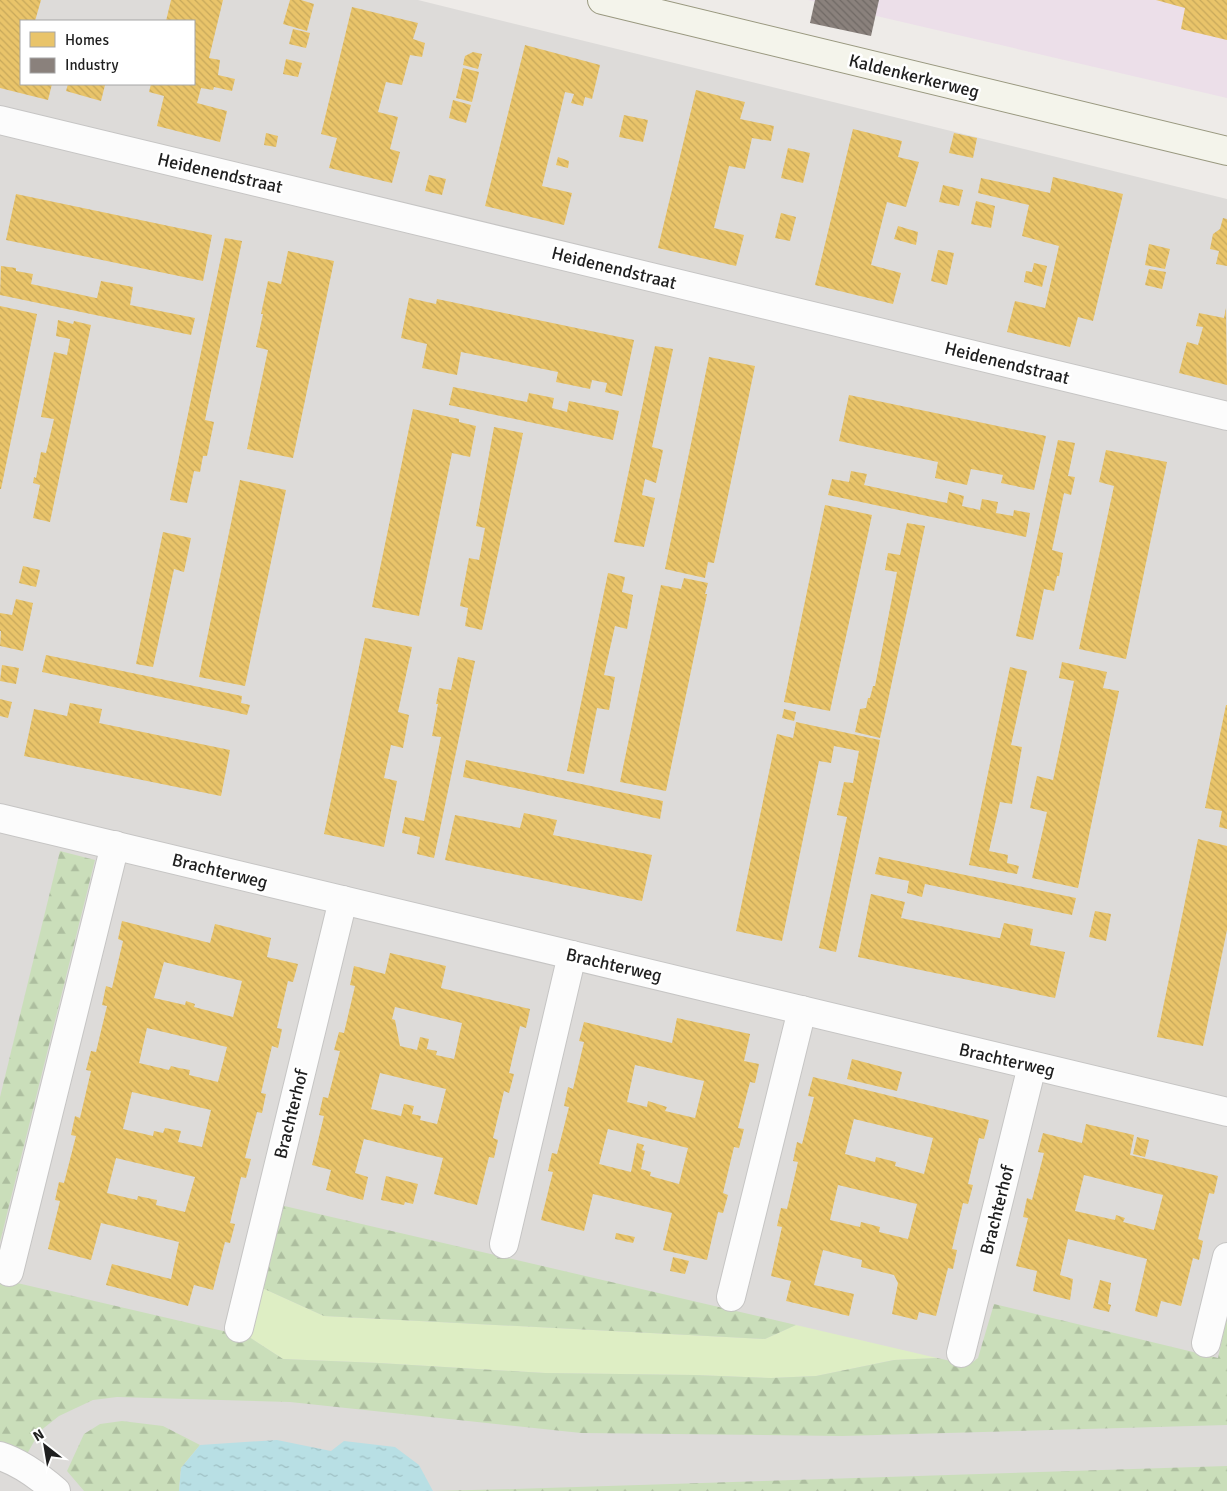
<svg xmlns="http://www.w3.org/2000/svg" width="1227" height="1491" viewBox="0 0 1227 1491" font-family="Signika,sans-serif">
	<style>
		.residential { fill: #dddbd9; fill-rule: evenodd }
		.industrial { fill: #ecdfe9 }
		.grass { fill: #deeec4 }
		.forest { fill: url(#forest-firs) }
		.water { fill: url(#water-ripples) }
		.homes { fill: url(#homes-back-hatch); fill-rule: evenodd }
		.industry { fill: url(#industry-back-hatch) }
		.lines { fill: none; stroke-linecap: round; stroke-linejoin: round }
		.street-casing { stroke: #c6c5c4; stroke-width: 30 }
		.secondary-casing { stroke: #99987f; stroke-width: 30 }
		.street { stroke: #fcfcfc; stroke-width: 28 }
		.secondary { stroke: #f4f4eb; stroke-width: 28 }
		.labels { text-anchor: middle; stroke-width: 5; stroke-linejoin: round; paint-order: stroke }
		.street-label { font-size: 18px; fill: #1f1f1f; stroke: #fff }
	</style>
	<defs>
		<pattern id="forest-firs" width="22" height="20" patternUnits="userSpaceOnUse" patternTransform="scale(1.25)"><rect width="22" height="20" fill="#cadeba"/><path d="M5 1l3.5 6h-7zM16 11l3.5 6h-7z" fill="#adbe9f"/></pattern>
		<pattern id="water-ripples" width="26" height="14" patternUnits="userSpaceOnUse" patternTransform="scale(1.25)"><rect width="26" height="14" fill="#b8dfe4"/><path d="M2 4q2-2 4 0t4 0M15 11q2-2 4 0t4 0" fill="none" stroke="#9ebfc3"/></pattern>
		<pattern id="homes-back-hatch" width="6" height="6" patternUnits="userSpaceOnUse" patternTransform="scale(1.25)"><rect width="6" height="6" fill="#e9c46a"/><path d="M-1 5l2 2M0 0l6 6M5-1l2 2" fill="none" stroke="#c7a85b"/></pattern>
		<pattern id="industry-back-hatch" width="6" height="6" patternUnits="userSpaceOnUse" patternTransform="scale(1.25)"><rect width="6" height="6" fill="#8a817c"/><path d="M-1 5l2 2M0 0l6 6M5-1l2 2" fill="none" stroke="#706965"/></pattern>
	</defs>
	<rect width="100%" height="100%" fill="#eeebe8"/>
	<!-- residential -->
	<path class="residential" d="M0,0h418l809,199v1292h-1227zM21,21h173v63h-173z"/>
	<!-- industrial -->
	<path class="industrial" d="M808,0h419v98z"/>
	<!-- grass -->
	<path class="grass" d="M260,1287l64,29 441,23 31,-14 141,33 -43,2 -78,16 -45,2 -76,-3 -150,-2 -166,-10 -96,-4 -34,-22z"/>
	<!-- forest -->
	<g class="forest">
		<path d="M60,851l35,9 -95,382v-145z"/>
		<path d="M280,1205l516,120 -31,14 -441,-23 -64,-29z"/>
		<path d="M0,1279l249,58 34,22 96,4 166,10 150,2 76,3 45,-2 78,-16 43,-2 32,7 9,-7 16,-54 224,54 9,-42v109l-385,11 -261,-3 -291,-31 -173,-5 -24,3 -34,16 -19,15 -13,23 -27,-11z"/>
		<path d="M122,1421l41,5 37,19 -19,23 -2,23h-95l-17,-20 17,-37 16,-10z"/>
		<path d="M1227,1466v25h-794l81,-2z"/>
	</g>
	<!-- water -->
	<path class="water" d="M277,1440l54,11 13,-10 51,6 24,18 14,26h-254l2,-23 19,-23z"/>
	<!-- homes -->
	<g class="homes">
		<path d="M0,0h41l-6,21h-14v63h31l-4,16 -48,-12z"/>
		<path d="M171,0h52l-14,58 11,2 -2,15 17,4 -3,12 -18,-4 -1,3 -12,-2 -4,15 30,8 -7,31 -63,-16 7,-30 -15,-4 2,-8h43v-63h-28z"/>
		<path d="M290,0h11l13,4 -7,27 -24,-7z"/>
		<path d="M1156,0h71v40l-46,-11 4,-21z"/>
		<path d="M352,7l66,16 -5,16 12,4 -3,14 -12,-2 -8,30 -16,-3 -8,30 20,5 -8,32 10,3 -8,31 -63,-15 8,-30 -16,-4z"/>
		<path d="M293,29l17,4 -4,15 -17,-4z"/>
		<path d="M525,45l75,20 -8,34 -7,-2 -2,9 -12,-3 3,-9 -9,-2 -23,94 30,7 -8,32 -79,-19z"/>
		<path d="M473,52l9,2 -4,15 -15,-4 2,-9z"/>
		<path d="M286,59l16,4 -4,14 -15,-3z"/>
		<path d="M463,68l16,4 -7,30 -16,-4z"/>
		<path d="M68,84h32l5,1 -4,16 -35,-10z"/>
		<path d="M696,90l49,12 -5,17 34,7 -3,15 -19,-3 -7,31 -16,-3 -15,62 30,7 -8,31 -78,-18z"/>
		<path d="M453,100l18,5 -5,18 -17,-5z"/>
		<path d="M624,115l24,5 -5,22 -24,-5z"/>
		<path d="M853,129l49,12 -4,16 21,5 -13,45 -19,-5 -16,63 30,8 -8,31 -78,-19z"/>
		<path d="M266,133l12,3 -2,11 -12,-2z"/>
		<path d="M954,133l23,5 -4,20 -24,-5z"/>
		<path d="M788,148l22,5 -7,30 -22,-5z"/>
		<path d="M558,157l11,4 -1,7 -12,-3z"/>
		<path d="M429,175l17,4 -4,16 -17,-4z"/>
		<path d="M1053,177l70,17 -30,127 -15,-4 -8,30 -63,-15 8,-31 30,7 14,-62 -37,-10 7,-31 -51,-12 3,-15 69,15z"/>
		<path d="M943,185l20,5 -4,16 -20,-4z"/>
		<path d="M16,194l196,41 -9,46 -197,-41z"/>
		<path d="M976,201l19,5 -4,22 -20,-4z"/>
		<path d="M781,213l15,4 -6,24 -15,-3z"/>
		<path d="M1223,218l4,1v47l-11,-2 3,-13 -9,-2 3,-15 7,-5z"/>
		<path d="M898,226l20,6 -2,13 -22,-6z"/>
		<path d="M225,238l17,3 -37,179 9,2 -7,34h-4l-3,16 -6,-1 -7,32 -17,-3z"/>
		<path d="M1149,244l21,5 -5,20 -20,-4z"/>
		<path d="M938,250l16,3 -7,32 -16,-4z"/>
		<path d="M288,251l46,10 -41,197 -46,-9 21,-99 -12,-3 7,-33h-2l7,-33 13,3z"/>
		<path d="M1034,263l13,3 -5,21 -18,-5 2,-11 6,1z"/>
		<path d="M1,266l15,2v3l17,3 -2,10 65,14h1l4,-17 32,6 -3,18 65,13 -4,17 -191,-40z"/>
		<path d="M1149,269l17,3 -4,17 -17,-4z"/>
		<path d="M409,298l27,6 1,-5 197,41 -12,56 -17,-4 2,-9 -15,-3 -2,9 -34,-7 2,-10 -97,-20 -4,23 -35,-7 5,-24 -26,-6z"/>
		<path d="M0,306l37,8 -36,175h-1z"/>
		<path d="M1226,308l1,77 -48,-12 8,-31 11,3 5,-18 -7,-1 3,-13 25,5z"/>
		<path d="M58,320l15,4 1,-3 17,4 -41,197 -17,-4 7,-33 -7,-2 1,-6 2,1 5,-26 5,1 8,-34 -13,-2 13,-65 13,3 3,-16 -14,-3z"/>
		<path d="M655,346l18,3 -21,98 11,3 -7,33 -11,-4 -3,16 13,3 -11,49 -30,-5z"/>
		<path d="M709,357l46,9 -41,197 -6,-1 -3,16 -40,-9z"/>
		<path d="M453,387l74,15 2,-9 25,5 -2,10 15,4 2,-11 50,10 -6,29 -164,-35z"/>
		<path d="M849,395l197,41 -12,54 -33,-7 2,-8 -32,-6 -4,16 -32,-7 3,-16 -99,-21z"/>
		<path d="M413,409l46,10v3l17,4 -6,31 -18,-4 -33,163 -47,-9z"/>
		<path d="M494,427l29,6 -41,197 -17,-4 3,-18 -8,-2 9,-48 10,2 6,-32 -9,-2z"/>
		<path d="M1058,440l17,3 -7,33 7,1 -4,18 -7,-2 -12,57 11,3 -4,23h-2l-3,15 -10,-2 -11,51 -17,-4z"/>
		<path d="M1106,450l61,12 -41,197 -47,-10 35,-163 -15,-4z"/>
		<path d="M851,471l16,3 -3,11 83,18 2,-11 15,4 -2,10 18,4 2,-11 16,3 -2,11 17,3 1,-6 16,3 -4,24 -198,-42 4,-16 17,3z"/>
		<path d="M240,480l46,10 -41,196 -46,-9z"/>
		<path d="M825,505l47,10 -42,196 -46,-9z"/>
		<path d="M907,523l18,3 -45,212 -25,-6 5,-23 6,-1 2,-10h2l3,-12h2l22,-114 -12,-2 3,-17 12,2z"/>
		<path d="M163,532l28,6 -7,34 -10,-3 -21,98 -17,-3z"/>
		<path d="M23,566l17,4 -4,17 -17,-4z"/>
		<path d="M608,573l17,4 -3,15 11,3 -6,34 -12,-3 -11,49 11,2 -6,33 -12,-2 -13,66 -17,-3z"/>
		<path d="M684,578l24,5 -3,11h2l-41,197 -46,-9 41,-197 20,4z"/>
		<path d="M16,599l17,4 -10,48 -23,-5 1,-15h-1v-18l12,2z"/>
		<path d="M365,638l47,9 -14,65 11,3 -6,33 -12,-3 -7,33 13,3 -13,66 -60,-13z"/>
		<path d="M46,655l196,41 -1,7 9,2 -3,10 -205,-43z"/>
		<path d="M458,657l17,4 -41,197 -17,-4 3,-17 -18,-4 3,-16 19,4 17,-84 -9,-1 6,-32h-2l3,-16 12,2z"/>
		<path d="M1062,662l45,10 -4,16 16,3 -41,197 -46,-10 15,-66 -17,-4 7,-32 16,4 21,-99 -15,-3z"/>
		<path d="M2,665l17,3 -3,16 -16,-3z"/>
		<path d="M1010,667l17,4 -16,74 11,2 -10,57 -12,-2 -11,49 19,4 -1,8 12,3 -2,8 -48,-9z"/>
		<path d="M0,699l12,3 -4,16 -8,-2z"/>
		<path d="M70,703l32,6 -3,14 131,27 -9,46 -197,-40 10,-47 33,7z"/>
		<path d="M1226,705h1v124l-8,-2 3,-16 -17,-3z"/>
		<path d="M784,709l12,3 -2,9 -12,-3z"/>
		<path d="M796,722l84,18 -44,212 -17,-4 28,-131 -10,-2 7,-33 9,1 6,-32 -25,-5 -3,17 -12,-2 -37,180 -46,-10 41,-197 16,4z"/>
		<path d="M466,760l197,41 -3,18 -197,-42z"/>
		<path d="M524,813l33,7 -4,15 99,20 -10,46 -197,-41 10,-45 65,13z"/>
		<path d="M1198,839l29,7v84l-24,116 -46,-9z"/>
		<path d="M879,857l197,41 -4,17 -147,-31 -3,13 -15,-4 2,-12 -34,-7z"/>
		<path d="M871,894l34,8 -4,16 98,20h1l4,-15 29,6 -3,16 35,7 -10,46 -197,-41z"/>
		<path d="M1095,911l16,3 -5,27 -17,-4z"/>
		<path d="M122,921l88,22 5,-19 56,14 -4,19 31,7 -5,18 -5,-1 -11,47 5,1 -4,19 -6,-2 -11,47 5,1 -4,19 -5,-1 -12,46 6,1 -5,19 -5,-1 -11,46 5,1 -5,19 -5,-1 -12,48 -19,-5 -6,21 -82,-21 6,-21 59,15 8,-37 -78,-19 -10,37 -43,-11 12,-48 -5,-1 4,-18 5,1 12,-47 -5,-1 4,-19 5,2 11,-47 -5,-1 5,-19 5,1 11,-46 -5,-1 4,-19 6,2 11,-47 -5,-2zM164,962l78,19 -9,36 -39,-10 1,-3 -9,-3 -1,4 -31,-7zM147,1028l80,19 -9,35 -29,-7 1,-5 -11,-2 -8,-2 -2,4 -30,-7zM132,1092l79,18 -9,37 -24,-5 3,-11 -16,-3 -2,5 -9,-2 -1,5 -30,-7zM116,1158l79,19 -10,35 -29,-7 1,-5 -19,-4 -1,4 -30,-7z"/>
		<path d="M390,953l56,13 -5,22 89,21 -4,19 -6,-2 -11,47 5,1 -5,19 -5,-2 -11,47 5,2 -4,18 -5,-1 -12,48 -43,-11 9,-36 -39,-9 -40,-10 -9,34 13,4 -5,23 -37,-10 5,-20 -19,-5 12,-49 -5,-1 4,-18 5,1 12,-47 -6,-1 5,-18 5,1 11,-47 -5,-1 4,-19 31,8zM395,1007l67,16 -8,36 -18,-4 1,-4 -10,-2 -1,3 3,-13 -9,-2 -3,13 -17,-4 -5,-26 -3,-1zM380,1073l66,16 -9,35 -17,-4 1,-4 -9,-2 2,-8 -10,-2 -3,12 -30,-7z"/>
		<path d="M677,1018l73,16 -6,27 15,3 -4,19 -5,-1 -12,46 6,1 -5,19 -5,-1 -11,46 5,2 -5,18 -5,-1 -11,48 -44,-10 9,-37 -79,-19 -9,37 -43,-11 12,-48 -5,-1 4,-18 5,1 12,-47 -5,-1 4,-19 5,2 11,-47 -5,-1 5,-19 88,21zM635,1065l69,16 -9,37 -30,-7 2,-4 -19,-6 -1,6 -20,-5zM608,1129l80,19 -9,36 -29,-8 1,-4 -10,-3 4,-18 -3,-1 2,-5 -7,-2 -6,29 -32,-8z"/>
		<path d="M852,1059l50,13 -5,19 -50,-12z"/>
		<path d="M813,1077l176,43 -5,19 -5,-1 -11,46 5,1 -5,19 -5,-1 -11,46 5,1 -4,19 -5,-1 -12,48 -17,-4 -2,8 -25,-6 6,-31 -4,-8 -33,-8 1,-7 -39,-10 -9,35 40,9 -5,22 -63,-15 5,-20 -20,-5 11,-49 -5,-1 4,-18 6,1 11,-47 -5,-1 4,-19 5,2 12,-47 -6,-1zM854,1119l79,19 -9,36 -29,-8 1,-4 -20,-5 -1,5 -30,-8zM838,1185l79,19 -9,35 -29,-7 1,-5 -19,-5 -1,5 -30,-7z"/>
		<path d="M1086,1124l48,11 -4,20 88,21 -4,18 -5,-1 -11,46 5,2 -4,19 -6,-2 -12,48 -20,-5 -4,16 -22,-6 12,-52 -39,-10 -40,-10 -8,36 13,4 -3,21 -37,-9 4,-20 -21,-5 12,-48 -5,-1 4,-19 5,2 12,-47 -6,-1 5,-19 39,10zM1084,1175l79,20 -9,35 -31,-8 2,-4 -9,-3 -1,5 -40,-9z"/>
		<path d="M1137,1137l12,3 -4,17 -12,-3z"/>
		<path d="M386,1176l32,8 -5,20 -8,-2 -1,3 -23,-5z"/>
		<path d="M616,1233l19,4 -2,6 -18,-4z"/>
		<path d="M673,1257l16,4 -4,13 -15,-3z"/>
		<path d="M1100,1280l11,3 -3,21 3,1 -2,7 -16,-4z"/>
	</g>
	<!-- industry -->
	<path class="industry" d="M815,0h64l-8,36 -61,-13z"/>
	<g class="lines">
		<defs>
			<g id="street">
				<path d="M0,120l1227,296"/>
				<path d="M0,818l1227,294"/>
				<path d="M504,1244l68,-289"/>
				<path d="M9,1272l106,-427"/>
				<path d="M731,1297l71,-287"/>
				<path d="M239,1328l104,-428"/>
				<path d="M1206,1343l21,-86"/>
				<path d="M961,1353l71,-287"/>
				<path d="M0,1456c19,6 41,22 56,35"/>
			</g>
			<path id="secondary" d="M602,0l625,151"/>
		</defs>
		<!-- street casing -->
		<use href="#street" class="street-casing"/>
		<!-- secondary casing -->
		<use href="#secondary" class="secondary-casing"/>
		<!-- street -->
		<use href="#street" class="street"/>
		<!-- secondary -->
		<use href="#secondary" class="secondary"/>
	</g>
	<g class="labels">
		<!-- street labels -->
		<g class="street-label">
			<text transform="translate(914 76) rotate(14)" y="6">Kaldenkerkerweg</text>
			<text transform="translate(220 173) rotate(13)" y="6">Heidenendstraat</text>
			<text transform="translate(614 268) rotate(14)" y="6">Heidenendstraat</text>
			<text transform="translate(1007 363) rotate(14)" y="6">Heidenendstraat</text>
			<text transform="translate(220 871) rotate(14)" y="6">Brachterweg</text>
			<text transform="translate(614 965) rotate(13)" y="6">Brachterweg</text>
			<text transform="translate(1007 1060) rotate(13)" y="6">Brachterweg</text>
			<text transform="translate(291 1114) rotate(-76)" y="6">Brachterhof</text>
			<text transform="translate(997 1210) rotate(-76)" y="6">Brachterhof</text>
		</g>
	</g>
	<!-- legend -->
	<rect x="20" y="20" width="175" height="65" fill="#ffffff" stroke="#a5a5a5"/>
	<rect x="30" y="32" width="25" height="15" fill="#e9c46a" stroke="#a5a5a5"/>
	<text x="65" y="45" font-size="15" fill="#1f1f1f">Homes</text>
	<rect x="30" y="58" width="25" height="15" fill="#8a817c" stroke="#a5a5a5"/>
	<text x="65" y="70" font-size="15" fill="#1f1f1f">Industry</text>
	<!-- north arrow -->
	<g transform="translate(45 1446) rotate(329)" stroke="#ffffff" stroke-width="4" paint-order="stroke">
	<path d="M0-4L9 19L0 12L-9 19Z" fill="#1f1f1f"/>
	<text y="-8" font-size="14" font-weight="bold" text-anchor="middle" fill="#1f1f1f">N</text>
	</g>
</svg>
